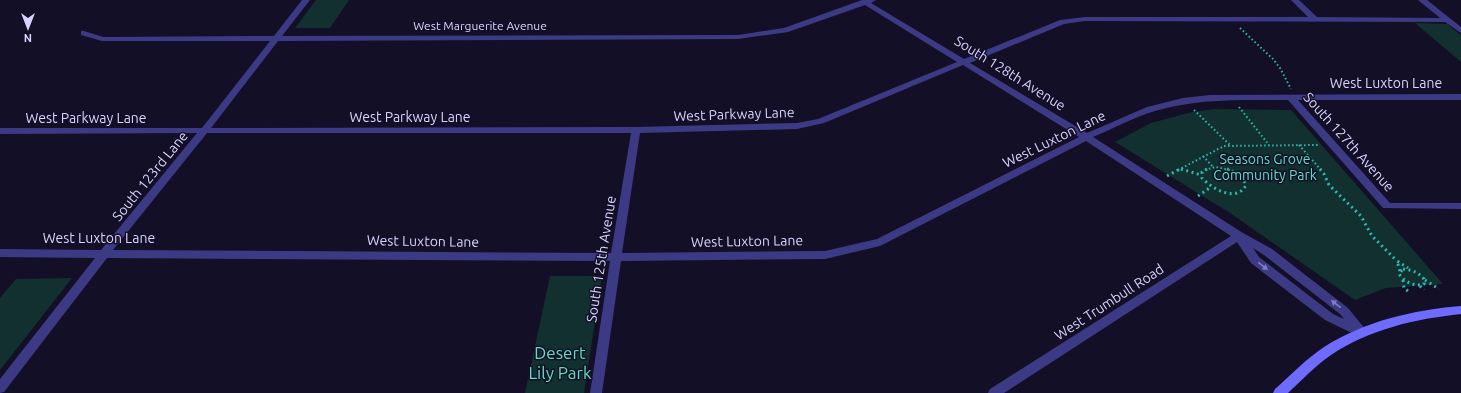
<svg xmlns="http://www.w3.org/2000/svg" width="1461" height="393" viewBox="0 0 1461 393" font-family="Ubuntu,sans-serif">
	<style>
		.green { fill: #12302f }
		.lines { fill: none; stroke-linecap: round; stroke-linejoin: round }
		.path-far1 { stroke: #2fb8b0; stroke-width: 2; stroke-dasharray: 1.5 2.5; stroke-linecap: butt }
		.path { stroke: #2fb8b0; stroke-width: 3; stroke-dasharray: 2 3.5; stroke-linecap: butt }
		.street { fill: #3d3a85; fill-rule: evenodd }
		.secondary { fill: #6f6bff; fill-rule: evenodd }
		.oneway { fill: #837fbc }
		.labels { text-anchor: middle; stroke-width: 3; stroke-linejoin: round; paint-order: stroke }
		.far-street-label { font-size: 12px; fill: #d9d4ff; stroke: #130f26 }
		.street-label { font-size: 14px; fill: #d9d4ff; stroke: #130f26 }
		.park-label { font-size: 14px; fill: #5fe0c0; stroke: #130f26 }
		.near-park-label { font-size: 17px; fill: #5fe0c0; stroke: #130f26 }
	</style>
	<rect width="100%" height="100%" fill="#130f26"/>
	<!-- green -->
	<g class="green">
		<path d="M316,0h33l-19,28h-35z"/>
		<path d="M1415,23l32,1 14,11v27z"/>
		<path d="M1215,109l76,1 152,174 -57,4 -31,12 -125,-87 -115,-71 36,-19 41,-11z"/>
		<path d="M550,276h52l-18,117h-59z"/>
		<path d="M72,278l-72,92v-72l16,-19z"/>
	</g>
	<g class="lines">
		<!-- path-far1 -->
		<g class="path-far1">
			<path d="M1240,28l33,31 7,9 11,21"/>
			<path d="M1239,107l30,38"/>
			<path d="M1194,110l36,35"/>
			<path d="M1299,145l22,25"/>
			<path d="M1203,156l10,11"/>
			<path d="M1181,169l4,1"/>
			<path d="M1178,170l46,-24 96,-1"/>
			<path d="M1205,170l10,-3 15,3"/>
		</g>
		<!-- path -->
		<g class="path">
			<path d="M1181,169l20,6"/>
			<path d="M1207,169l-5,3v6c10,11 35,25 44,7 -4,-9 -10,-13 -19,-16"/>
			<path d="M1320,169l4,5 5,11 32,31 11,20 25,25"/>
			<path d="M1167,176l13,-7"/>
			<path d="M1198,196l13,-9"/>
			<path d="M1403,269c9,1 15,3 21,10v5c-10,3 -19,-2 -25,-10z"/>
			<path d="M1400,271l-3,-10 11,7"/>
			<path d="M1403,280l1,8 4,3"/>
			<path d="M1425,280l14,9"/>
			<path d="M1420,286l4,4"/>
		</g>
		<!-- street -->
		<path class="street" d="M302,0h8l-28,36 456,-1 46,-7 78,-28h14l-5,3 93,56 96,-39 25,-3h223l-17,-17h8l18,17 123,1 -22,-18h9l34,27v6l-16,-11 -360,-1 -21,3 -94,39 117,70 60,-26 36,-9 27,-3 251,-1v6h-163l92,103h71v6l-78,-1 -95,-108c-45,0 -90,-2 -133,11 -21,6 -42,18 -62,26l150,96 29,16 76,59 18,22 2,3 -2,3 -4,2 -4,-2 -33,-16 -74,-57 -14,-21 -233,151h-16l2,-4 241,-153 -145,-95 -206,105 -55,13 -204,2 -19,132h-12l20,-132 -503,-3 -103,134 -4,1v-14l95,-121 -95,-1v-8l101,1 96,-117 -197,1v-6h202l68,-87h-168l-21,-6v-4h3l19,6 171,-1zM865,5l92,57 -139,57 -21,4 -161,4 -425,1 67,-87 460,-2 50,-7zM963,65l116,72 -202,102 -52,12 -203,2 18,-120 157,-4 27,-6zM207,133h424l-20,120 -498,-3zM1253,248l11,7 76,59 4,5 -11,-5 -74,-57z"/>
		<!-- secondary -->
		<path class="secondary" d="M1461,306v8c-46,5 -91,15 -130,41 -16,11 -29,25 -43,38h-15l2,-4c16,-14 31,-30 49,-42 41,-26 89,-37 137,-41z"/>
	</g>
	<!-- one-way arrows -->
	<defs><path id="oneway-solid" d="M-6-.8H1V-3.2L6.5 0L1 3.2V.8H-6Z"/></defs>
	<g class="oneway">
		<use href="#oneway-solid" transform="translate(1263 266) rotate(38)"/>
		<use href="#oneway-solid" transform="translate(1336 304) rotate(-142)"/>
	</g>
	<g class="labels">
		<!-- far-street labels -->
		<g class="far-street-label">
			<text x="480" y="30">West Marguerite Avenue</text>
		</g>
		<!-- street labels -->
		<g class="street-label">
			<text transform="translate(1010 73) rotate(32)" y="5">South 128th Avenue</text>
			<text x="1386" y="88">West Luxton Lane</text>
			<text transform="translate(734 114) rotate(-2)" y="5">West Parkway Lane</text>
			<text x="410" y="122">West Parkway Lane</text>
			<text x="86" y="123">West Parkway Lane</text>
			<text transform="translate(1054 139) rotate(-26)" y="5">West Luxton Lane</text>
			<text transform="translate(1349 142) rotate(48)" y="5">South 127th Avenue</text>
			<text transform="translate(150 176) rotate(-51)" y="5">South 123rd Lane</text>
			<text x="99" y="243">West Luxton Lane</text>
			<text transform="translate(423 241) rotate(1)" y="5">West Luxton Lane</text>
			<text transform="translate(747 241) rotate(-1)" y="5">West Luxton Lane</text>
			<text transform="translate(601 259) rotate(-81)" y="5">South 125th Avenue</text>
			<text transform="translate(1109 302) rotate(-33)" y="5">West Trumbull Road</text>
		</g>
		<!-- park labels -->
		<g class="park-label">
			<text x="1265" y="164">Seasons Grove<tspan x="1265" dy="16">Community Park</tspan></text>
		</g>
		<!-- near-park labels -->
		<g class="near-park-label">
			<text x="560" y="359">Desert<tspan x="560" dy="20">Lily Park</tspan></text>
		</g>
	</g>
	<!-- north arrow -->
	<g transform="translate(28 28) rotate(180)" stroke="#130f26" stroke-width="3" paint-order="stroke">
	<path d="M0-3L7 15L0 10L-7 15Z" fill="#d9d4ff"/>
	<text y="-6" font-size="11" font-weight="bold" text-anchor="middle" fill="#d9d4ff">N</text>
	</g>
</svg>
